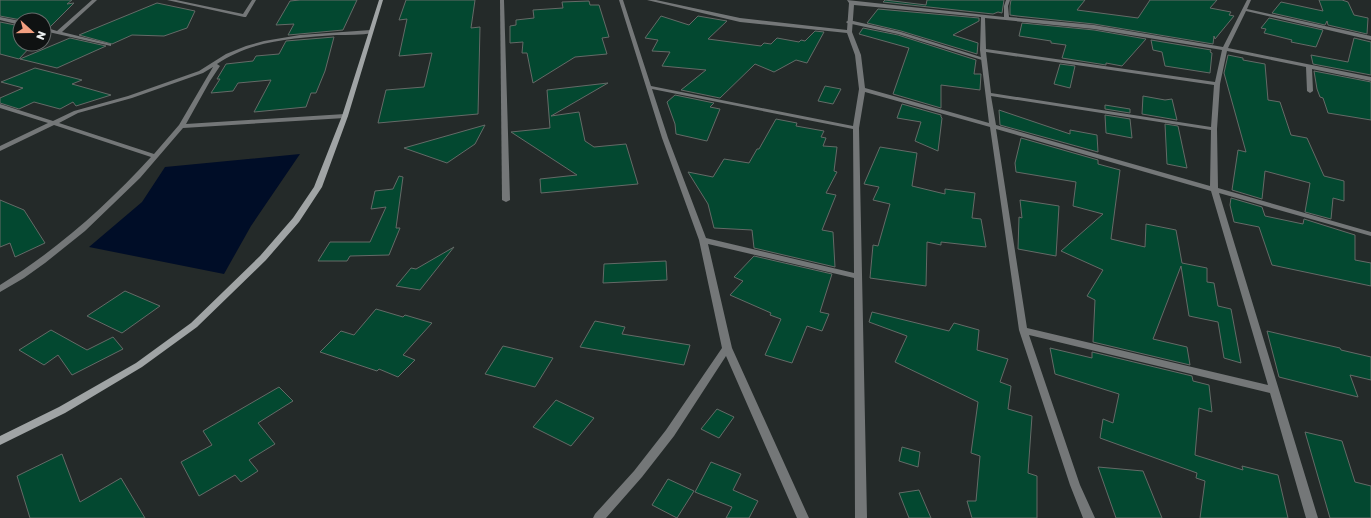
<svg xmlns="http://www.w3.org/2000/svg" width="1371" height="518" viewBox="0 0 1371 518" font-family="'Golos Text',sans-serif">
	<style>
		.water { fill: #000d27 }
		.building { fill: #034830; stroke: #646a67 }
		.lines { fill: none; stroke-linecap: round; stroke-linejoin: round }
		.lane { fill: #747778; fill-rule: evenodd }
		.street { fill: #747778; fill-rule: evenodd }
		.secondary { fill: #a0a4a5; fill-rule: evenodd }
	</style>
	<rect width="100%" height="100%" fill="#242a29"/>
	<!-- water -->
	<path class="water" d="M300,154l-49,72 -27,48 -135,-27 53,-45 23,-35z"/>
	<!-- building -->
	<g class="building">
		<path d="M0,0h72l-5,4 7,-1 -24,24 -6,-1v-6h-23l-21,-4z"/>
		<path d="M300,0h57l-14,30 -55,5 6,-11 -18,1 14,-24z"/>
		<path d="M406,0h69l-4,28 9,-1 -2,87 -100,9 8,-33 38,-3 8,-34 -33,3 8,-37 -8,1z"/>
		<path d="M885,0l41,5 1,-5h77l-2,13 -4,-1 -5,2 -110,-12z"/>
		<path d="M1011,0h74l-8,10 61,8 12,-18h67l-7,8 21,4 -2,3 5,1 -19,23 -1,-3 -1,8 -119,-20 -77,-8 -7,-1v-9z"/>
		<path d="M1319,0h23l6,2 6,13 14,3 -1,16 -39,-9 -1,-4 -2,4 -53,-12 9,-11 42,9z"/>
		<path d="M589,1l1,4h9l10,32 -7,1 5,16 -32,3 -42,26 -6,-30h-5l1,-11 -13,1v-17l6,-1v-5l18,-2 -1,-8 30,-2 -1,-6z"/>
		<path d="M157,3l38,8 -8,17 -23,8 -32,-1 -20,9 -33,-9z"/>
		<path d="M878,9l101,9v3l-26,14 25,8 -1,11 -76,-23 -34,-8z"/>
		<path d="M661,16l28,9 9,-9 29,5 -19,18 53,7 3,-3 7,1 6,-6 22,4 2,-2 4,1 10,-10 9,1 -17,31 -11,-3 -22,12 -19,-8 -35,34 -39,-8 25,-20 -44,-4 8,-14 -18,-1 6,-11 -13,-2z"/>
		<path d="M1269,18l54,12 -7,17 -25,-5 1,-2 -28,-7 2,-4 -5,-1z"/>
		<path d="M0,22l20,4v18h13l-14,15 -19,-5z"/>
		<path d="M1022,23l72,7 52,9 -24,27 -16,-3v2l-44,-7 4,-13 -15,-2v-2l-32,-5z"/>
		<path d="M863,28l35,7 78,25 -2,14h7l-1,16 -39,-5v23l-48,-14 16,-46 -50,-14z"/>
		<path d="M334,37l-9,34 -9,22h-5l-5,14 -52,5 17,-32 -33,3 -5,8 -22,2 9,-14h-3l9,-15 27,-3 3,-5 23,-2 7,-13z"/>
		<path d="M70,38l36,8 -49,22 -37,-9z"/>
		<path d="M1354,38l17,4v33l-58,-11 -2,-9 37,7z"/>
		<path d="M1151,40l60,10 -1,2 2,1 -2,20 -45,-7 -3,-14 -9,-2z"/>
		<path d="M1228,55l15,3v2l22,4 3,36 12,2 11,33 16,3 17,38 20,5v20l-11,-3 -2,21 -26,-7 5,-29 -45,-12 -3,28 -30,-9 6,-40 8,2 -22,-79z"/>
		<path d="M1060,64l15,2 -5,22 -16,-4z"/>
		<path d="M35,68l47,12 -10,4 39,11 -35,11 -3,-4 -13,7 -26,-7 -15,7 -19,-6v-5l23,-10 -22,-6z"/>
		<path d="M1314,71l57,11v38l-43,-7 -5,-15 -3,-1 -3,-8z"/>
		<path d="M608,83l-57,33 28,-4 6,29 9,6 32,-3 12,40 -97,9 -1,-14 37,-4 -66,-43 39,-4 -3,-38z"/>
		<path d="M825,86l16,3 -8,15 -15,-3z"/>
		<path d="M675,95l39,8 -4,4 10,2 -13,32 -31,-7 -1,-10 -8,-22z"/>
		<path d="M1143,96l22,4 7,-1 5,21 -35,-6z"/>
		<path d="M902,104l39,11v2l1,1 -4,33 -23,-10 6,-19 -24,-4z"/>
		<path d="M1105,105l25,4v4l-25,-4z"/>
		<path d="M999,110l71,24v-4l27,5 1,17 -98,-27z"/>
		<path d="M1105,115l25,4 2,19 -26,-5z"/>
		<path d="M776,119l21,4 -1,3 28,5 -3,6 5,1 -3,8 14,1 -3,24 3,1 -11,21 10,2 -14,35 11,2 2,35 -81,-19 -2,-18 -38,-2 -6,-24 -20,-32 25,5 11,-18 25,4 8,-14h2z"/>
		<path d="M1165,124l13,2 9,42 -20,-4z"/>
		<path d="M485,125l-10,19 -28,19 -43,-15z"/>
		<path d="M1021,138l77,22v4l22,6 -9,69 34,8 1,-23 30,6 6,33 25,5v14l7,1 4,23 13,3 10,54 -17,-5 -6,-36 -29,-6 -8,-50 -28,73 34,8 3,18 -97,-23 2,-42 -8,-4 16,-26 -42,-19 42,-37 -30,-8 3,-24 -60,-10 -1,-9z"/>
		<path d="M880,147l37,6 -5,33 33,8v-5l30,4 -3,25 9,1 5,28 -45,-5v3l-14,-3 -1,44 -56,-8 3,-33 5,1 12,-42 -17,-4 6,-13 -15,-3z"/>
		<path d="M399,176l4,1 -7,51h4l-11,27 -39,1 -3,5h-29l12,-19h40l16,-35 -15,2 4,-18 18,-2z"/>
		<path d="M1231,198l31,9 3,9 38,8 1,-5 51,16v25l16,3v23l-99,-21 -13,-38 -25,-5 -4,-17z"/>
		<path d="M0,200l24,10 21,33 -30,14 -5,-14 -10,4z"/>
		<path d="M1020,200l39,6 -3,50 -38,-7 1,-32 3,1z"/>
		<path d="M454,247l-34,43 -24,-4 15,-18 5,1z"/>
		<path d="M754,256l78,18 -12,38 9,2 -7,17 -15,-5 -15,37 -27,-8 16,-36 -11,-4 1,-2 -41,-18 13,-14 -9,-4z"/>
		<path d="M666,261l1,19 -64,3 1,-19z"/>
		<path d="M125,291l35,15 -38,27 -35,-17z"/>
		<path d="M376,309l27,8 2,-2 27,8 -29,32 12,5 -17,17 -19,-8 -2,2 -57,-19 21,-21 13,4z"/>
		<path d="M872,312l77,19 5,-8 25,7 -2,20 31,9 -8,23 11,4 -3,23 24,7 -4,57 9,3v42h-65l-5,-17h9l4,-45 -9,-3 7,-51 -83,-40 12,-26 -38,-14z"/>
		<path d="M595,321l30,6 -3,7 68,11 -6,20 -104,-18z"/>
		<path d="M51,330l36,20 26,-13 10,12 -51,26 -14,-20 -14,10 -25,-15z"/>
		<path d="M1267,331l73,17 1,2 30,7v23l-21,-5 8,22 -79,-20z"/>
		<path d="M503,346l50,12 -18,29 -50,-13z"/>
		<path d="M1050,348l42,10v-6l100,24 1,5 16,4 3,27 -13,-4 -4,47 48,15 -1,-4 36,9 10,43h-88l5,-37 -9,-3 1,-5 -97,-35 3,-19 10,4 6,-29 -64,-20z"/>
		<path d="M279,387l14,14 -35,22 17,21 -26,16 9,11 -17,11 -6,-7 -36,21 -18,-34 31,-17 -9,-14z"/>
		<path d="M556,400l38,18 -23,28 -38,-19z"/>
		<path d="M717,409l17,8 -15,21 -18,-9z"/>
		<path d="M1305,432l37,9 13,41 16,4v32h-41z"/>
		<path d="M902,447l18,5 -2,15 -19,-6z"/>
		<path d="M62,454l18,48 41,-24 24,40h-115l-13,-42z"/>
		<path d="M711,462l30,12 -8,16 25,11 -9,17h-23l6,-11 -37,-15z"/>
		<path d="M1098,467l45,4 19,47h-46z"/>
		<path d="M668,479l26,12 -17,27 -25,-13z"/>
		<path d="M919,490l12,28h-22l-10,-25z"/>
	</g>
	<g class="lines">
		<!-- lane -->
		<path class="lane" d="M849,20l52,12 86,27 -5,1 -84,-26 -51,-11 -1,-1z"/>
		<!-- street -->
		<g class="street">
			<path d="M92,0h5l-35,32 49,12v2l-67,-15v-4l13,4z"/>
			<path d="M167,0h9l67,14 9,-14h4l-10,17h-2z"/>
			<path d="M500,0h4l6,200 -4,2 -4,-2z"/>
			<path d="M619,0h4l28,86 202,40 6,-37 -4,-34 -8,-22 -107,-11 -93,-22h9l84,18 107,12 2,-27 -2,-3 157,17v-11l2,-6h4l-2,6 1,11 85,8 129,22 24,-47h4l-4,9 124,27v4l-125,-29 -18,37 143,29v4l-59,-12 1,22 -3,2 -3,-2 -1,-24 -79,-16 -7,33 -3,45 1,59 153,44v4l-152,-43 99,325h-12l-36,-125 -241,-58 51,150 15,33h-12l-13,-33 -51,-155 -29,-203 -125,-35 -6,36 8,390h-12l-1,-240 -146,-34 24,104 77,170h-12l-71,-162 -52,80 -32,41 -36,41h-13l2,-4 39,-43 32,-41 56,-82 -23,-108 -37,-102zM854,5l127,12 -1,33 9,73 -124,-35 -4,-33 -9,-23zM985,18l109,11 128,21 -7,32 -229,-33zM986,52l228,33 -3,42 -220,-34zM652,89l201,40 1,144 -148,-35 -38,-100zM991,96l220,34 -1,56 -214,-61zM996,129l215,62 57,194 -241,-57z"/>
			<path d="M0,17l20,4v4l-20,-5z"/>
			<path d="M371,30l2,1v2c-12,2 -25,2 -37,2 -41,3 -84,5 -119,29l3,2 -10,15 -24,43 159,-10 3,2 -3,2 -162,10 -43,50 -55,53 -40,32 -21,15 -24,14v-7c57,-35 106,-79 151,-128l-97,-32 -54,26v-5l48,-23 -48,-15v-4l53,17 21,-10 54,-15 71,-25 27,-17 20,-8 18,-5 36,-6zM213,67l-34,58 -25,29 -95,-31 19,-10 54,-15 71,-25z"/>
		</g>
		<!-- secondary -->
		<path class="secondary" d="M379,0h4l-35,116 -26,71 -23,35 -33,38 -69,67 -55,40 -77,46 -65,32v-9l59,-29 77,-44 55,-40 69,-67 33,-38 21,-31 28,-71z"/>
	</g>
	<!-- north arrow -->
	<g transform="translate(32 32) rotate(111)"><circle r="19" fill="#0f1212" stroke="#676b6b"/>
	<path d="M0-3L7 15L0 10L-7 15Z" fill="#f2a081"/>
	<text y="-6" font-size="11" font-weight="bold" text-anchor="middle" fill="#ecf0f0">N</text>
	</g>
</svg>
